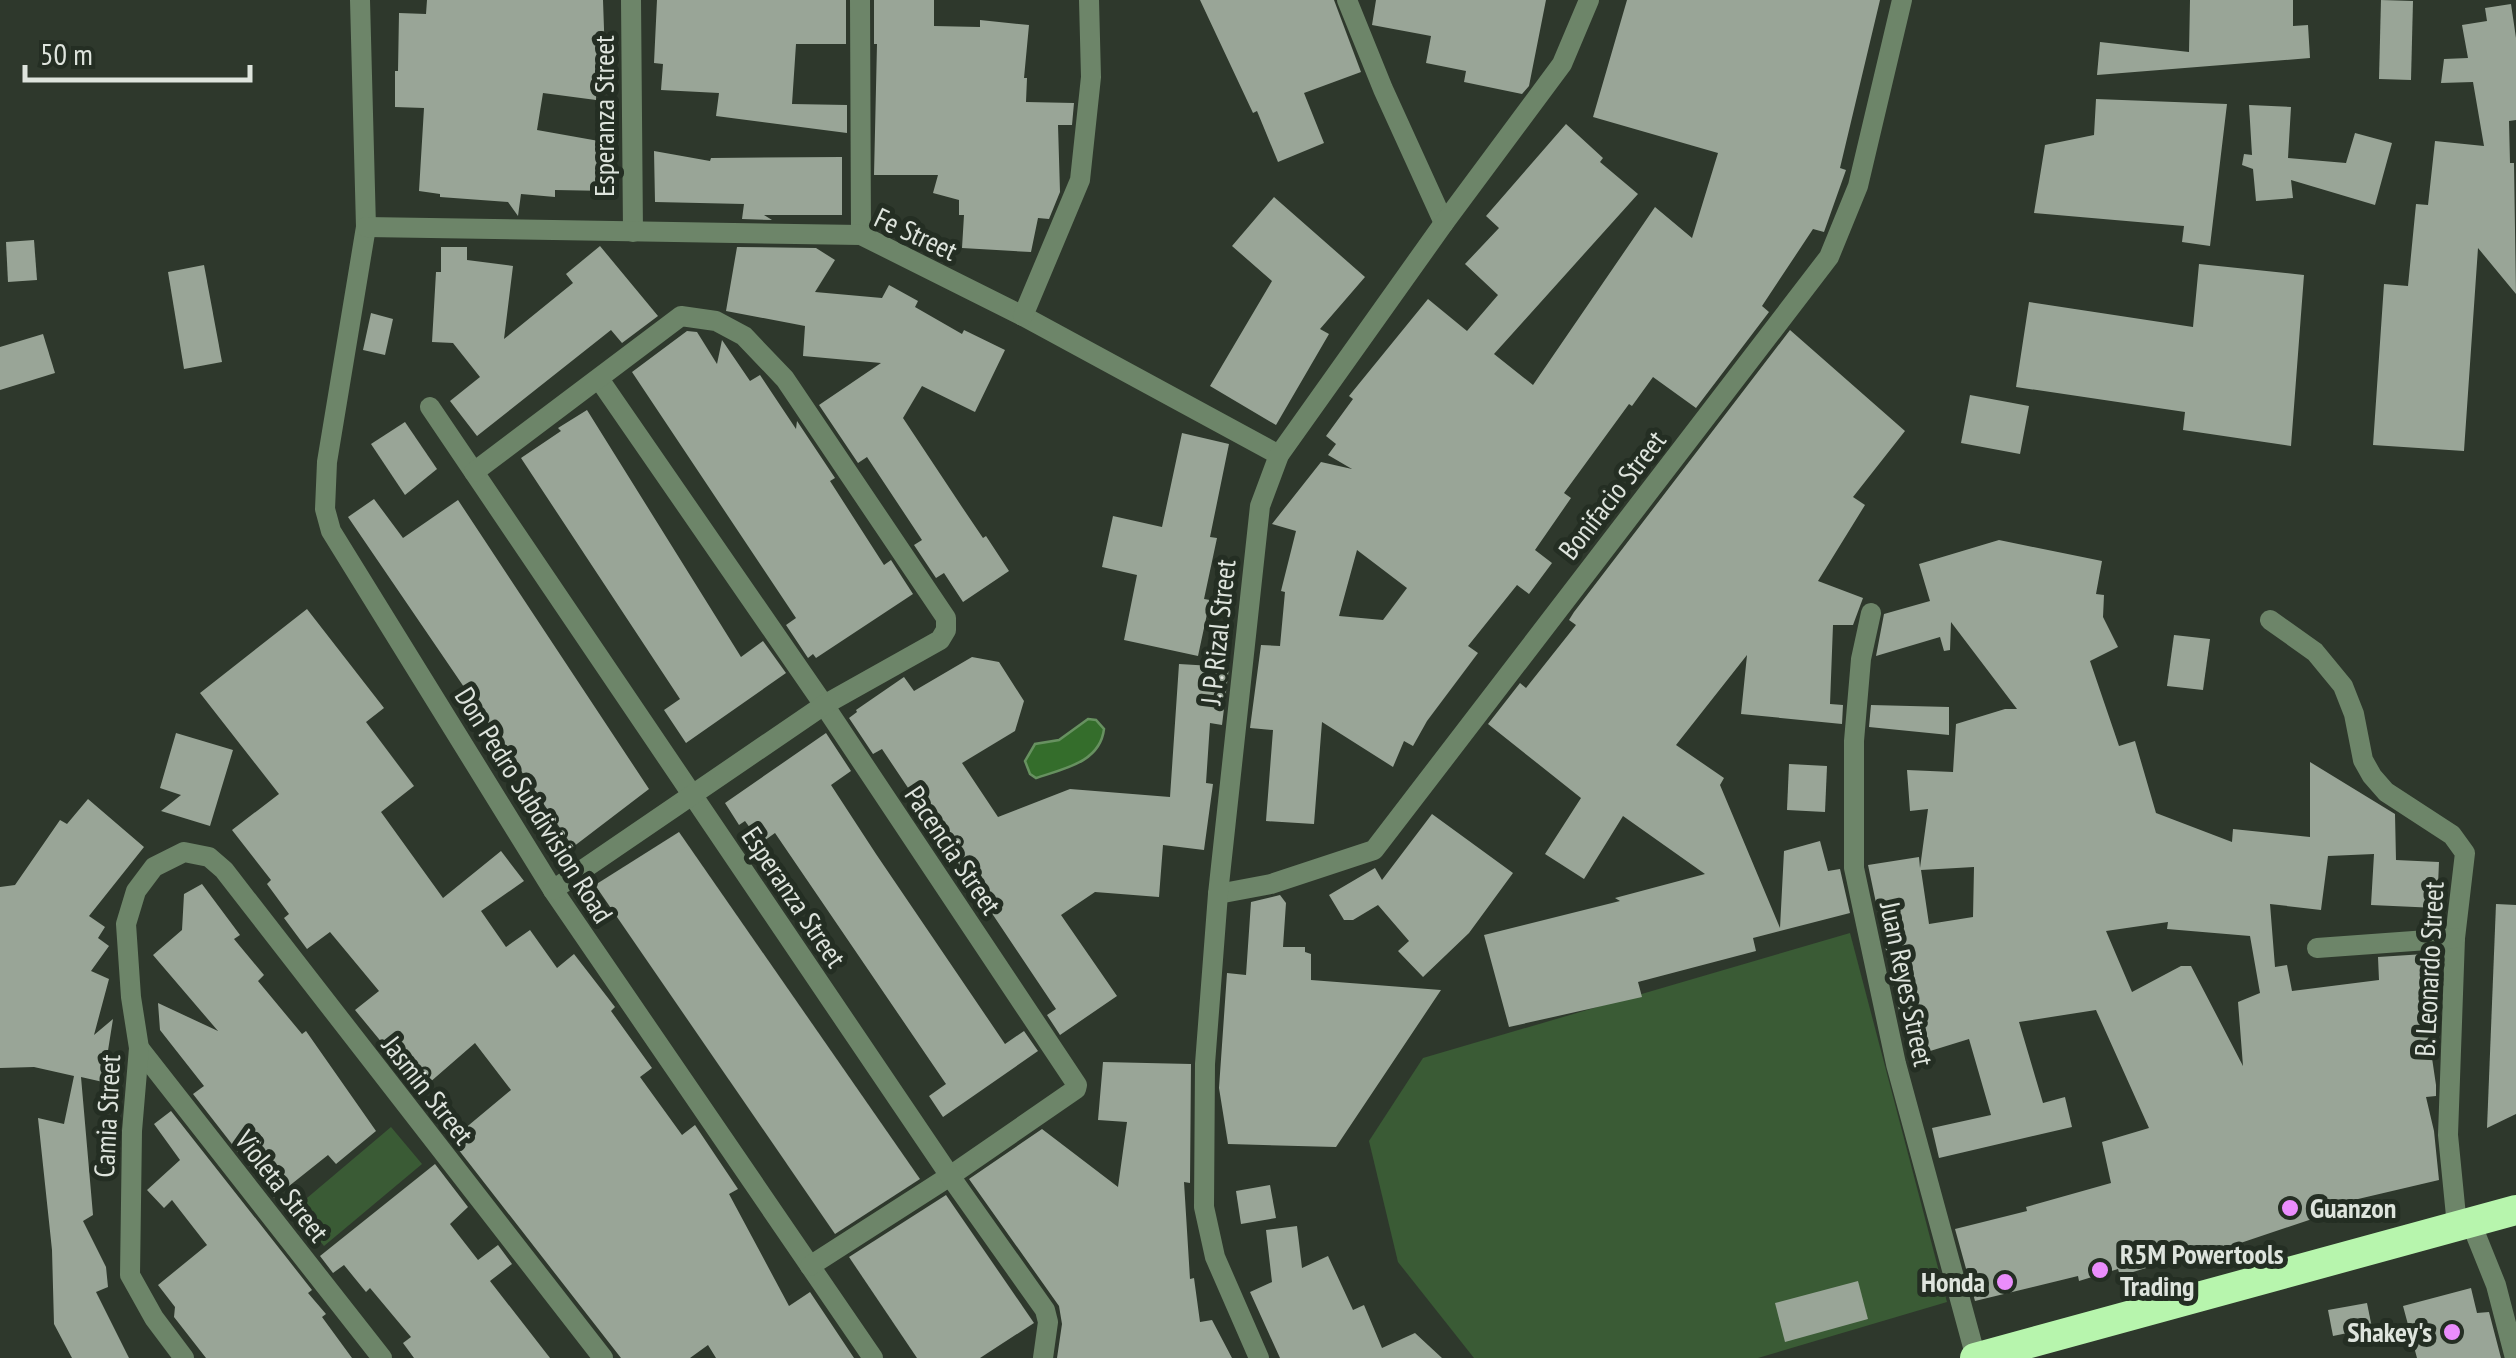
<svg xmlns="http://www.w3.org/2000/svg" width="2516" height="1358" viewBox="0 0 2516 1358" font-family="'PT Sans Narrow',sans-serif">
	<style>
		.green { fill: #3a5b35 }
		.water { fill: #346d2b; stroke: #679160; stroke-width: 2.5 }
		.building { fill: #99a597; fill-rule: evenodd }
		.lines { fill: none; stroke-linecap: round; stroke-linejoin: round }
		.street { stroke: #6d8569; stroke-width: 20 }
		.highway { stroke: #b7f5ad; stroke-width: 30 }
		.poi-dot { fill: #ea8dfc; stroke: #242e23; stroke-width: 4 }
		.labels { text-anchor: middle; stroke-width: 10; stroke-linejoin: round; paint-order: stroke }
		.street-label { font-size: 28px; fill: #dee4dd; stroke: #242e23 }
		.poi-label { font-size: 28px; font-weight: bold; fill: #dee4dd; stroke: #242e23; text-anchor: start }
	</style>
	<rect width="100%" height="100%" fill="#2e382c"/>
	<!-- green -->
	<g class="green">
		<path d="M1850,933l97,369 -189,56h-284l-76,-96 -29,-121 54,-83z"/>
		<path d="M391,1127l31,37 -98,82 -30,-37z"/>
	</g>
	<!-- water -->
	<path class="water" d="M1088,719l8,1 8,9c-4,34 -42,40 -68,49l-6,-4 -5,-13 10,-17 24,-4z"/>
	<!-- building -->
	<g class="building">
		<path d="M427,0h176l2,58 -8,1 -1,41 -53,-7 -6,37 73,13 -1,48 -54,-1v7l-34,-3 -3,22 -10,-14 -68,-5v-3l-21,-3 5,-83 -29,-1v-36h3l1,-58 27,1z"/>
		<path d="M657,0h189v44h-50l-4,60 55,1v28l-131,-17 3,-23 -58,-3 2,-26 -9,-1z"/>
		<path d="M874,0h60v26l46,1v-7l49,5 -5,53h3l-1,24 48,1 -2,22h-14l2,67 -11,27 -11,-1 -7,34 -69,-4 2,-33h-5v-15l-26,-7 5,-18h-64l3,-131h-3z"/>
		<path d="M1200,0h134l27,72 -57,21 20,50 -46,19 -21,-51 -4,2z"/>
		<path d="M1376,0h170l-17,86 -7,8 -58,-12 2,-11 -40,-8 5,-27 -59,-11z"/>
		<path d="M1627,0h253l-40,168 6,2 -22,62 -11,-3 -51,77 7,6 -73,96 -43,-31 -21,29 -3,-2 -65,89 7,5 -36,52 17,13 -23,31 -12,-9 -49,61 10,7 -51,68 -14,25 -9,-5 -11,26 -71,-45 -8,102 -48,-3 7,-91 -23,-2 11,-83 19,1 5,-54 -4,-1 15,-60 -24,-7 49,-62 31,7 -24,-14 8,-11 -10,-8 27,-37 -4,-3 79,-97 39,32 31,-36 -33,-31 34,-36 -13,-12 80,-92 37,34 -3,4 38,32 -144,160 39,31 122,-178 37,31 26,-85 -125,-36zM1357,550l50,38 -24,32 -44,-4z"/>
		<path d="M2190,0h103v26l15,-1 2,33 -213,17 3,-33 89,10z"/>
		<path d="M2381,0l32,1 -2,79 -32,-1z"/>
		<path d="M2511,4l5,34v82l-7,1 1,42h4l2,131 -38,-46 -14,203 -91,-6 11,-161 24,2 8,-82 12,1 7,-64 49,5 -11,-64 -32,1 3,-24 24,-1 -6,-33 25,-4 -2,-13z"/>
		<path d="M2096,99l131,5 -17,142 -28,-4 2,-16 -150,-13 11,-68 49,-10z"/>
		<path d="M2249,105l42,2 -3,51 58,5 9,-30 37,10 -17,62 -84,-25 2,18 -37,3 -3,-32 -11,-4 2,-11 8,1z"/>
		<path d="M654,151l56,10 1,-3 131,-1v58h-78l8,5 -30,-1 2,-15 -89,-2z"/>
		<path d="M1274,197l91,80 -45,52 9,5 -53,91 -66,-39 62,-105 -40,-35z"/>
		<path d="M34,240l3,40 -29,2 -2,-40z"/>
		<path d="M600,246l58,70 -36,27 -11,-13 -134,106 -27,-35 30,-24 -27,-34 -21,-1 4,-70h5v-25h26v13l46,6 -9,73 69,-56 -7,-9z"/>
		<path d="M737,247l79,1 19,12 -20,32 67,6 7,-13 29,16 -3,6 47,27 2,-4 41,20 -30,62 -53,-26 -19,32 59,89 21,31 3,-2 23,35 -46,31 -19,-29 -8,5 -22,-33 8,-5 -55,-83 -9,6 -39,-58 62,-42 -78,-7 2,-30 -79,-15z"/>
		<path d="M2199,264l105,11 -13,171 -108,-16 2,-18 -169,-25 13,-85 164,25z"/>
		<path d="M204,265l18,97 -38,7 -16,-97z"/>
		<path d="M371,313l22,6 -8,36 -22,-5z"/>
		<path d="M1790,330l115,101 -52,66 12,8 -47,76 45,17 -10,27h-20l-3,79 13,1 -1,19 -101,-10 6,-59 -71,90 48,33 -4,7 60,143 4,-77 36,-10 8,30 12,-2 10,44 -97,25 3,13 -118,31 4,15 -133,30 -25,-92 136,-34 -5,-3 90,-24 -82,-58 -39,63 -39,-25 36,-56 -93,-74 32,-41 6,5 50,-63 -7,-5 5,-8z"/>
		<path d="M687,331l10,1 20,32 5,-24 28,41 10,-6 36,54 1,-8 38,57 -5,3 54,84 7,-5 22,34 -97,64 -3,-4 -5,4 -22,-33 10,-7 -164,-246z"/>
		<path d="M43,334l12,39 -55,17v-43z"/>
		<path d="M1970,395l59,11 -9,48 -59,-11z"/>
		<path d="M587,410l154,247 22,-16 23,32 -100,70 -22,-33 16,-11 -159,-241 40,-27 -3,-3z"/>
		<path d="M405,422l32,47 -32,26 -34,-51z"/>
		<path d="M1182,433l47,11 -19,93 7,1 -13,61 6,1 -12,56 -74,-16 13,-65 -35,-8 11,-51 49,11z"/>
		<path d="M374,499l29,39 55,-38 191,289 -76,58 -225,-330z"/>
		<path d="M1999,540l103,21 -6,33 8,1 -1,22 15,30 -28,14 29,85 16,-5 21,72 76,29 1,-13 77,8v-75l85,52 1,46 43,2 -2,46 -66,-3 3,-51 -46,2 -7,54 -51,-6 5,63 12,-2 5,26 87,-11 -1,-23 62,-4 -1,50 -15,1 12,81v11l-10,1 8,34 5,49 -115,27 3,7 -134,45 -1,-5 -72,22 -2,-7 -39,12 -1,-5 -103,25 -20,-72 72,-18 -1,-4 85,-24 -9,-41 47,-14 -53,-118 -77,12 24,81 22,-6 7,30 -133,31 -7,-30 59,-13 -22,-76 -55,17 -16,-49 -30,-142 51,-8 1,11 8,-59 -18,2 -3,-41 46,2 3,-48 49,-15h12l-66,-87 -1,28 -6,1 -4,-14 -64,19 8,-42 46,-13 -11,-37zM1974,867l-1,50 -44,7 -8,-54zM2168,922l-1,7 83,7 10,57 -22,9 5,64 -52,-100h-10l-49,26 -26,-61z"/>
		<path d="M307,609l77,99 -18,14 48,64 -33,26 62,86 58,-47 23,30 -43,30 25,36 24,-17 27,38 17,-14 41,53 -4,4 41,57 -12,9 42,58 13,-10 43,64 -9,5 60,112 21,-14 44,66h-138l-8,-13 -18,13h-69l-170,-218 60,-50 -36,-47 -54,47 -66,-80 24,-19 -49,-59 -23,17 -23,-31 5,-4 -22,-30 4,-4 -39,-50 47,-36 -79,-101z"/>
		<path d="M2174,635l36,4 -7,51 -36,-4z"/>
		<path d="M972,657l27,5 25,39 -9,30 -53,32 36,54 72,-28 100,8 9,-133 50,3 -7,58 -12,-2 -4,60 7,1 -9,66 -41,-5 -4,52 -64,-5 -34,23 56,81 -57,39 -13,-20 9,-6 -174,-260 -9,5 -24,-36 8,-6 -1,-2 48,-33 10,14z"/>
		<path d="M1871,705l78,2v28l-80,-8z"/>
		<path d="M176,733l57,17 -23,76 -49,-15 20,-16 -21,-7z"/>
		<path d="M826,733l25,38 -20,14 45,69 129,190 19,-13 14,20 -95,66 -14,-21 17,-12 -171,-251 -14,10 -16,-22 -6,4 -14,-22z"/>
		<path d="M1789,764l38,2 -2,46 -38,-2z"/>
		<path d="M88,799l56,48 -55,69 16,11 -7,11 11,8 -18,25 18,8 -15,56 19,-16 -10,63 -22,-5 12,138 -10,6 23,46 2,20 -12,5 33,66h-57l-18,-34 -2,-74 -14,-132 26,6 10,-48 -40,-9 -34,1v-181l15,-2 45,-65 7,4z"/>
		<path d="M1432,814l81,59 -44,60 -46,44 -25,-26 11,-10 -31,-36 -25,15h-9l-15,-25 46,-27 7,12z"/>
		<path d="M679,832l241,347 -85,55 -240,-349z"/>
		<path d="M202,884l38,51 -6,4 30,36 -6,6 44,53 4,-3 70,100 -40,33 -8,-9 -54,43 -81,-104 11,-8 -44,-56 -2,-27 60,28 -65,-76 29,-25 2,-36z"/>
		<path d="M1280,895l6,8 -3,44h22v5l6,2v26l130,10 -105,157 -108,-3 -9,-56 8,-115 19,2 5,-73z"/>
		<path d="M2496,904l20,1v209l-29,14z"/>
		<path d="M1103,1062l88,2 -1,119 -6,-1 6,97 4,-1 6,44 12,-2 20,38h-175l5,-34 -3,-18 -90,-127 73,-50 76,58 9,-65 -29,-2z"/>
		<path d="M171,1111l141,179 -4,3 18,21 -4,3 30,41h-146l-32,-41 1,-10 -17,-22 49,-40 -35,-45 -8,8 -17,-18 33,-30 -26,-36z"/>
		<path d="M435,1164l33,43 -18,17 28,36 20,-15 14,19 -22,17 60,77h-136l-11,-15 8,-6 -41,-49 -4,4 -22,-27 -11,8 -13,-17z"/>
		<path d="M1270,1185l6,33 -35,6 -5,-33z"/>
		<path d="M946,1195l88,128 -54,35h-63l-68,-101z"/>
		<path d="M1297,1226l5,42 26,-12 25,54 11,-5 18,43 33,-15 27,25h-162l-30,-66 22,-10 -6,-52z"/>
		<path d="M1858,1281l10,38 -83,23 -10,-39z"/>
		<path d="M2471,1288l6,25 12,-1 12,46h-84l-14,-52z"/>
		<path d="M2367,1303l5,25 -39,8 -5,-26z"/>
	</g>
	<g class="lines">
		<!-- street -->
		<g class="street">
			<path d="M360,0l6,227 -39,235 -2,47 6,22 222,359 320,468"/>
			<path d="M631,0l2,232"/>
			<path d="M860,0l1,235"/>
			<path d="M1347,0l36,89 61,134"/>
			<path d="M366,227l495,8 162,81 256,139"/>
			<path d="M1023,316l57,-136 11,-103 -2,-77"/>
			<path d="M599,379l225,326 253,380 -1,4 -126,87 -140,90"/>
			<path d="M430,407l520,769 95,134 3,12 -5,36"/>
			<path d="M474,472l207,-156 35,5 28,15 41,43 161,239v12l-6,10 -116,65 -271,185"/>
			<path d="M1871,613l-10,46 -7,82v127l42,196 80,294"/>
			<path d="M2270,620l45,32 28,34 11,28 9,46 9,16 14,16 66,43 13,18 -10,85 -7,197 9,91"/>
			<path d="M1218,894l53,-10 103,-34 455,-593 29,-71 44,-186"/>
			<path d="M2317,948l138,-10"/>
			<path d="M139,1048l243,310"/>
			<path d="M2471,1223l25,62 19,73"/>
			<path d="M184,1358l-30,-40 -24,-43 2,-144 7,-83 -8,-51 -5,-73 10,-33 18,-24 30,-15 25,5 15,13 379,488"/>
			<path d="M1259,1358l-44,-101 -11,-50 1,-143 13,-170 42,-388 19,-51 165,-232 118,-159 27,-64"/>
		</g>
		<!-- highway -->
		<path class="highway" d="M1975,1358l541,-148"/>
	</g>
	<!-- markers -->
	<g class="poi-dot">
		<circle cx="2290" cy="1208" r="10"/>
		<circle cx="2100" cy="1270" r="10"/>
		<circle cx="2005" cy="1282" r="10"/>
		<circle cx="2452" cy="1332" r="10"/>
	</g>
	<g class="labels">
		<!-- street labels -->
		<g class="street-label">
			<text transform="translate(604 116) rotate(-90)" y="10">Esperanza Street</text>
			<text transform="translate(916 234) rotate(25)" y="10">Fe Street</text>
			<text transform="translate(1612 495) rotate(-52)" y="10">Bonifacio Street</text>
			<text transform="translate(1218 632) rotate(-84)" y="10">J. P. Rizal Street</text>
			<text transform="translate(534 805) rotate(58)" y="10">Don Pedro Subdivision Road</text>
			<text transform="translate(953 850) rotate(56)" y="10">Pacencia Street</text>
			<text transform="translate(794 897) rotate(56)" y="10">Esperanza Street</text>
			<text transform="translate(2429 969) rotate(-87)" y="10">B. Leonardo Street</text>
			<text transform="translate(1907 984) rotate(78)" y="10">Juan Reyes Street</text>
			<text transform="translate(428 1090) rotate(52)" y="10">Jasmin Street</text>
			<text transform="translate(107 1116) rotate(-87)" y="10">Camia Street</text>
			<text transform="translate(282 1186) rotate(52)" y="10">Violeta Street</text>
		</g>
		<!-- poi labels -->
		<g class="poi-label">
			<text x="2310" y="1218">Guanzon</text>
			<text x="2120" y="1264">R5M Powertools<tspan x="2120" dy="32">Trading</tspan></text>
			<text x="1985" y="1292" text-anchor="end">Honda</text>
			<text x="2432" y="1342" text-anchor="end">Shakey's</text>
		</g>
	</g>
	<!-- scale -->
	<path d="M25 65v15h225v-15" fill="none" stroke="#dee4dd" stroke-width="5"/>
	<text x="40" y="65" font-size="30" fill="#dee4dd" stroke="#242e23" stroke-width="8" paint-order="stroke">50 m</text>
</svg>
